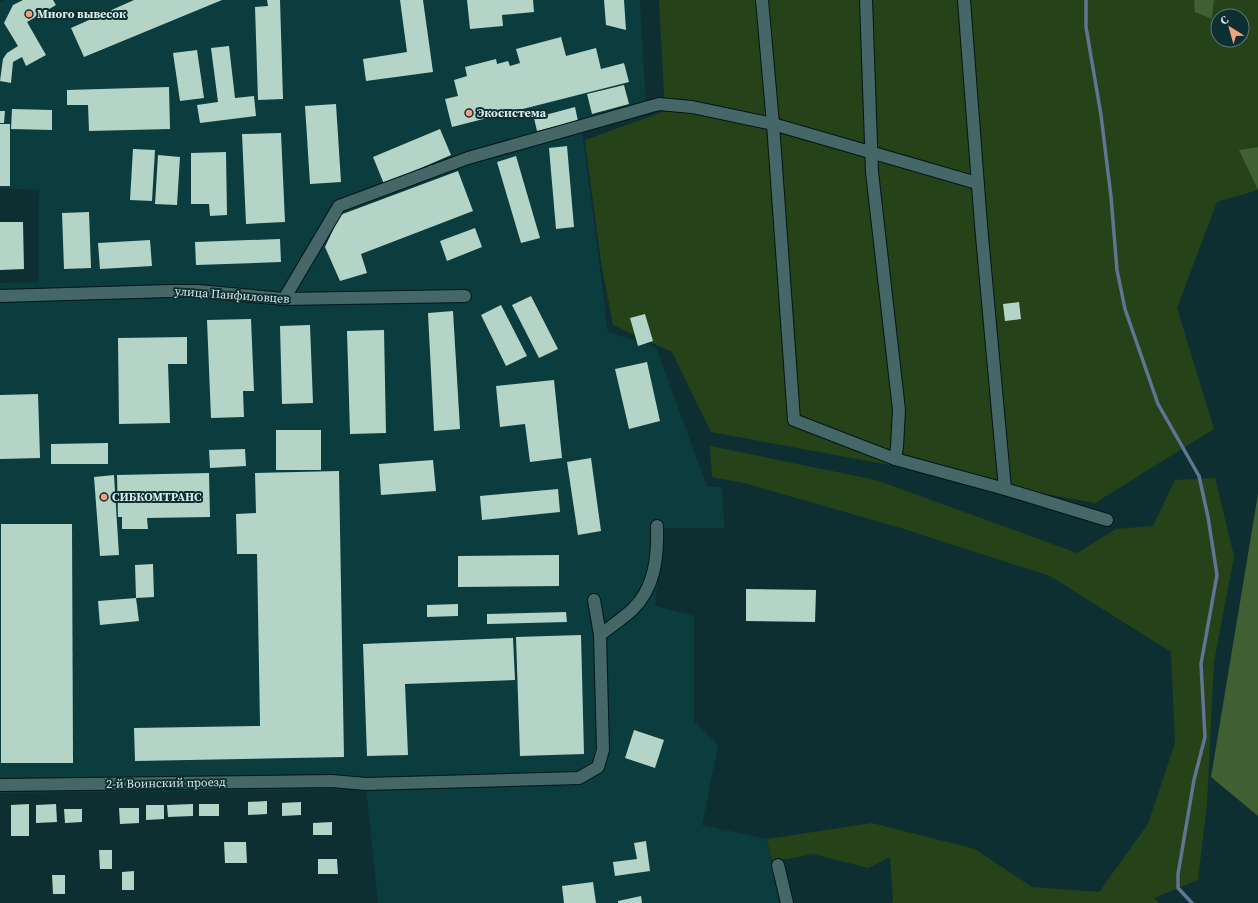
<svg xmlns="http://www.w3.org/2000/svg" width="1258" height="903" viewBox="0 0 1258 903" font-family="'Source Serif 4',serif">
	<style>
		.built { fill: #0b3c3e }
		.green { fill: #264219; fill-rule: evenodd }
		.forest { fill: #405f33 }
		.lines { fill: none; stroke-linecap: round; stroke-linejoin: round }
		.stream { stroke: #607593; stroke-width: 3.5 }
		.building { fill: #b4d4c7 }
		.minor-casing { stroke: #001617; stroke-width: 14 }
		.minor { stroke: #456768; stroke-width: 12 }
		.poi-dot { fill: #f2a07f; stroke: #0e2f31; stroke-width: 1.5 }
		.labels { text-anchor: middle; stroke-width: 4; stroke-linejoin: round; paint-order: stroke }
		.poi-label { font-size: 12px; font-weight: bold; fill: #d9ebec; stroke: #0e2f31; text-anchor: start }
		.street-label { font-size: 12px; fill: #d9ebec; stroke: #0e2f31 }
	</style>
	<rect width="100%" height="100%" fill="#0e2f31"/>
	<!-- built -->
	<path class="built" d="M6,0h634l6,108 -64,21 26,203 48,15 51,140h15l2,41h-60l-9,78 39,10v105l24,24 -16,80 65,14 12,64h-401l-12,-114 -366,4v-510l38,-1 1,-92 -39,-2v-185z"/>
	<!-- green -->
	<g class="green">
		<path d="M659,0h535l2,12 16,7 2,-19h44v147l-18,3 18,40 -41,12 -40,106 37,121 -119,74 -384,-71 -39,-80 -59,-27 -12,-63 -16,-122 80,-29zM1218,16h24v24h-24z"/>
		<path d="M710,446l166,34 201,73 39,-24 37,-3 22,-46 40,-2 19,78 -20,106 -7,142 -9,76 -44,18 5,5h-267l1,-4 -3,-42 -22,11 -55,-14 -41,8 -5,-23 105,-16 103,26 57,38 67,5 49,-68 27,-81 -4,-91 -121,-76 -146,-47 -160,-46 -32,-6z"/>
	</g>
	<!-- forest -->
	<g class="forest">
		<path d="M1194,0h20l-2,19 -17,-7z"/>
		<path d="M1258,147v43l-19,-40z"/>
		<path d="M1258,494v322l-47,-39z"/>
	</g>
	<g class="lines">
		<!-- stream -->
		<path class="stream" d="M1086,0v27l15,88 10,82 6,73 8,39 33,95 41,72 9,41 9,58 -16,89 4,73 -11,43 -16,94v14l14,15"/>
	</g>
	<!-- building -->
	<g class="building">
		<path d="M23,0h30l3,5 -29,17 19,33 -20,11 -4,-9 -9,5 -2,21 -11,-2 3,-22 4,-6 11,-7 -14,-23 9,-18z"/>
		<path d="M134,0h88l-138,57 -13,-29z"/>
		<path d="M267,0h13l3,99 -25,1 -3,-93 13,-1z"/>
		<path d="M400,0h23l10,72 -67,9 -3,-22 44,-7z"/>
		<path d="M467,0h66l1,12 -32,3 1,11 -33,3z"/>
		<path d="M604,0h20l2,30 -20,-5z"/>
		<path d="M561,37l5,19 30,-8 5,21 23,-6 5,19 -177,45 -7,-28 13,-3 -4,-16 13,-4 -2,-9 31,-8 1,5 11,-3 2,5 10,-3 -4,-14z"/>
		<path d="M229,46l6,52 19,-2 2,20 -56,7 -3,-18 21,-3 -7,-54z"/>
		<path d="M197,50l7,48 -24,3 -7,-48z"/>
		<path d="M624,85l5,19 -37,10 -5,-20z"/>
		<path d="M169,87l1,42 -81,2 -1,-26h-21v-15z"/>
		<path d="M336,104l5,78 -31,2 -5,-78z"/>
		<path d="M575,107l3,14 -41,10 -3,-13z"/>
		<path d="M12,109l40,1v20l-41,-1z"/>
		<path d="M0,111h5l-1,12h-4z"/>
		<rect x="0" y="124" width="10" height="62"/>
		<path d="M440,129l11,26 -67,29 -11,-27z"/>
		<path d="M281,133l4,89 -39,2 -4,-90z"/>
		<path d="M567,146l7,81 -18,2 -7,-81z"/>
		<path d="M133,149l22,1 -3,51 -22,-1z"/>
		<path d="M226,152l1,63 -17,1 -1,-12h-18v-51z"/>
		<path d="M158,155l22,2 -3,48 -22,-1z"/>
		<path d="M516,156l24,82 -19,5 -24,-81z"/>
		<path d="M458,171l15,40 -112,43 6,19 -27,8 -15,-34 15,-32z"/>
		<path d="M89,212l2,56 -27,1 -2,-56z"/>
		<path d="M0,222h23l1,47 -24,1z"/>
		<path d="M475,228l7,19 -35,14 -7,-20z"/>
		<path d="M280,239l1,23 -85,3 -1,-23z"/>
		<path d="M150,240l2,26 -52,3 -2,-26z"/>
		<path d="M531,296l27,53 -19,9 -27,-53z"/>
		<path d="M1019,302l2,17 -16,2 -2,-17z"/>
		<path d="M501,305l26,51 -21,10 -25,-51z"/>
		<path d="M453,311l7,118 -26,2 -6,-118z"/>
		<path d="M645,314l8,27 -15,5 -8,-28z"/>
		<path d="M251,319l3,72h-11l1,26 -33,1 -4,-98z"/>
		<path d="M310,325l3,78 -31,1 -2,-78z"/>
		<path d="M384,330l2,103 -36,1 -3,-103z"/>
		<path d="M187,337v27h-19l2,59 -51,1 -1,-86z"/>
		<path d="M647,362l13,59 -31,8 -14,-60z"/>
		<path d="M554,380l8,78 -32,4 -5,-38 -25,3 -4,-41z"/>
		<path d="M38,394l2,64 -40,1v-64z"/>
		<rect x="276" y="430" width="45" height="40"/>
		<path d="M108,443v21h-57v-20z"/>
		<path d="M245,449l1,17 -36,2 -1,-18z"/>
		<path d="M591,458l10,73 -23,4 -11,-73z"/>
		<path d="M433,460l3,31 -55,4 -2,-31z"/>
		<path d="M339,471l5,286 -209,4 -1,-33 126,-2 -3,-172h-20l-1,-40 20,-1 -1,-40z"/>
		<path d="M209,473l1,44 -63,1 1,11h-26v-12h-4l-1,-42z"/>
		<path d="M114,475l5,80 -19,1 -6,-79z"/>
		<path d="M558,489l2,23 -78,8 -2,-24z"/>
		<path d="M1,524h71l1,239h-72z"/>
		<path d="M559,555v31l-101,1v-31z"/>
		<path d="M153,564l1,33 -18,1 -1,-33z"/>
		<path d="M746,589l70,1 -1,32 -69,-1z"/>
		<path d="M136,598l3,23 -39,4 -2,-24z"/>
		<path d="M458,604v12l-31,1v-12z"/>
		<path d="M566,612l1,10 -80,2v-10z"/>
		<path d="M581,635l3,119 -64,2 -4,-119z"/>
		<path d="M513,638l2,42 -110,4 3,71 -41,1 -4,-112z"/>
		<path d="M634,730l30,10 -9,28 -30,-10z"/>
		<path d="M267,801v13l-19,1v-13z"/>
		<path d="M301,802v13l-19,1v-13z"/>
		<path d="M29,804v32h-18v-31z"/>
		<path d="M56,804l1,18 -21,1v-18z"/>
		<path d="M193,804v12l-25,1 -1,-12z"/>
		<rect x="199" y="804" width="20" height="12"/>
		<path d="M146,805h18v14l-18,1z"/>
		<path d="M119,808h20v15l-19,1z"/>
		<path d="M64,809h18v13l-17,1z"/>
		<path d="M332,822v13h-19v-12z"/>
		<path d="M646,841l4,30 -35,5 -2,-14 24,-3 -3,-16z"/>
		<path d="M224,842h22l1,21h-22z"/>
		<path d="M99,850h13v19h-12z"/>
		<path d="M318,859h19l1,15h-20z"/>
		<path d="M134,871v19h-12v-18z"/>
		<path d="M52,875h13v19h-12z"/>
		<path d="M593,882l3,21h-32l-2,-17z"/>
		<path d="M641,896l1,7h-24v-2z"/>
	</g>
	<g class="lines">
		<defs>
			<g id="minor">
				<path d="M762,0l11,124 21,296 101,39 110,30 102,31"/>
				<path d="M866,0l6,172 27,238 -2,37 -2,12"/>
				<path d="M964,0l17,225 24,264"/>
				<path d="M0,296l170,-5h28l86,8 181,-3"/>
				<path d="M284,299l55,-93 129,-48 191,-54 33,3 81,17 204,59"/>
				<path d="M600,635c10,-8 22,-16 32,-25 23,-22 26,-53 25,-84"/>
				<path d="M0,785l332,-4 34,3 213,-6 19,-11 5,-17 -3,-115 -6,-35"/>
				<path d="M778,865l9,38"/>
			</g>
		</defs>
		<!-- minor casing -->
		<use href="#minor" class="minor-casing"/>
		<!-- minor -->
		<use href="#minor" class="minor"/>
	</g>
	<!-- markers -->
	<g class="poi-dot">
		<circle cx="29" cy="14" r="4"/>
		<circle cx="469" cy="113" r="4"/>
		<circle cx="104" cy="497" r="4"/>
	</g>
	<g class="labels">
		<!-- poi labels -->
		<g class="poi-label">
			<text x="37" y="18">Много вывесок</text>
			<text x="477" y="117">Экосистема</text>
			<text x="112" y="501">СИБКОМТРАНС</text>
		</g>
		<!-- street labels -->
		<g class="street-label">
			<text transform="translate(232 295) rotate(4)" y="4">улица Панфиловцев</text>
			<text transform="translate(166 783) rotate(-1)" y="4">2-й Воинский проезд</text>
		</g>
	</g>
	<!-- north arrow -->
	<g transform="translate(1230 28) rotate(323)"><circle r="19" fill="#0e2f31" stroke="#5f7a7c"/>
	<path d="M0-3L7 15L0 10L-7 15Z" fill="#f2a07f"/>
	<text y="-6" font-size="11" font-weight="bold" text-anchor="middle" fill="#d9ebec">С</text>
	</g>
</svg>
